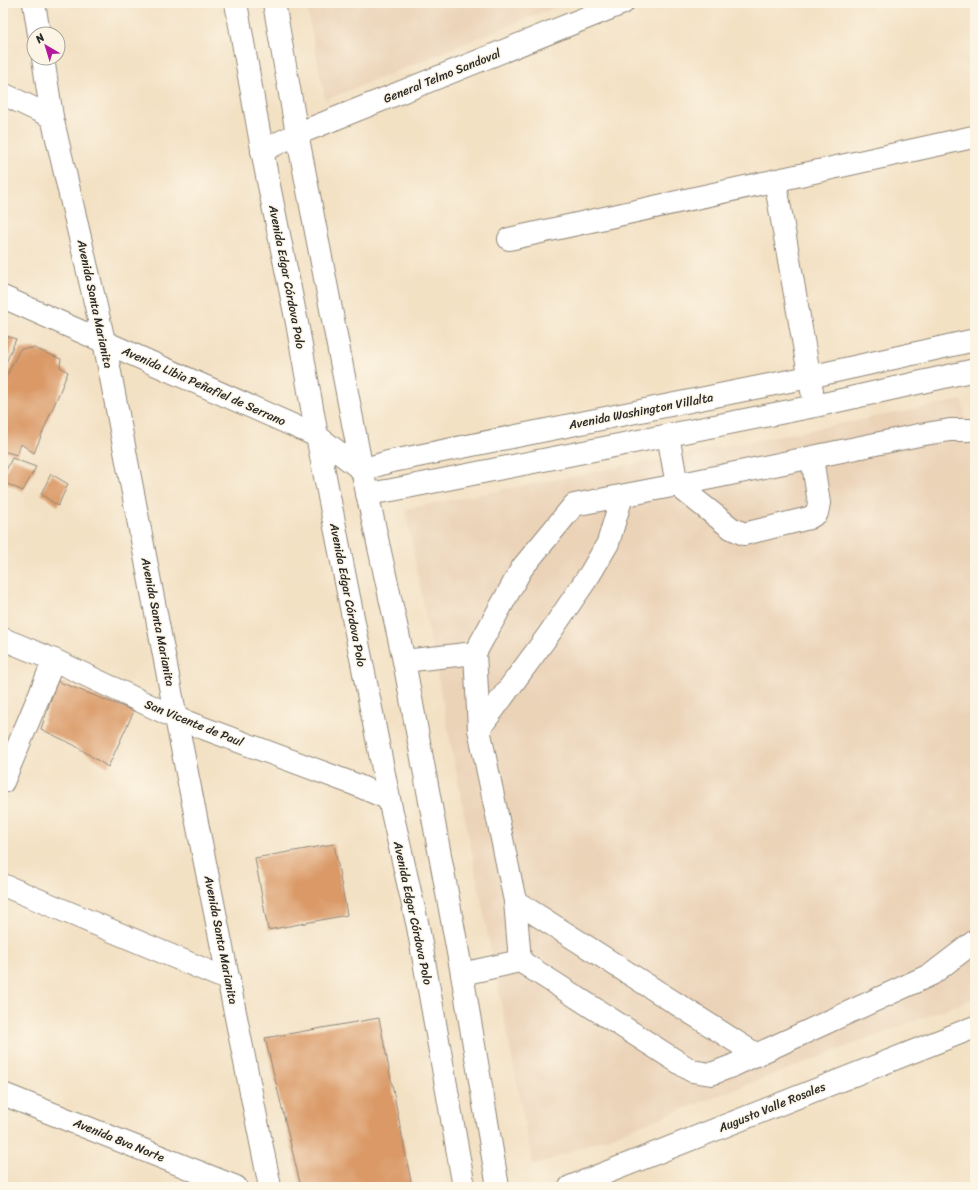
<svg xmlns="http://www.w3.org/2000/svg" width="978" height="1190" viewBox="0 0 978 1190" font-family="Sriracha,sans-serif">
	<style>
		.built { fill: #ebd3b8 }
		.building { fill: #da9966 }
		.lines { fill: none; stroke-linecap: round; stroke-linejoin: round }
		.minor-casing { stroke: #8f8678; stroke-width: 24 }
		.major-casing { stroke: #8f8678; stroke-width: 24 }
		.minor { stroke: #fff; stroke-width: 22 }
		.major { stroke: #fff; stroke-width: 22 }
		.labels { text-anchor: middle; stroke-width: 3; stroke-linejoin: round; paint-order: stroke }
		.street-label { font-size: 12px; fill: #2b2b2b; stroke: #fcf5e5 }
	</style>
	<rect width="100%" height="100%" fill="#fcf5e5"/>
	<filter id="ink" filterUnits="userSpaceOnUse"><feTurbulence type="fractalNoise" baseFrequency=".025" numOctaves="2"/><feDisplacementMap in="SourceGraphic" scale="8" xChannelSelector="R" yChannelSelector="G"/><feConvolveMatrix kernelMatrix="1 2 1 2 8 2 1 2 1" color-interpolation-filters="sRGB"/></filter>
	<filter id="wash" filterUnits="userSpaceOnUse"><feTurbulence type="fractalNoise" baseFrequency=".012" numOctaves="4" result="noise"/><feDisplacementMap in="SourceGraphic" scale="16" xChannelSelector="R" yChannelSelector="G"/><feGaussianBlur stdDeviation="0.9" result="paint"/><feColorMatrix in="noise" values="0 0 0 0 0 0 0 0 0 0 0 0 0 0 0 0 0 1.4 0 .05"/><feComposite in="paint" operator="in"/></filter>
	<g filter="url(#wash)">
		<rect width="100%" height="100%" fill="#f3e1c4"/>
		<!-- built -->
		<g class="built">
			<path d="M306,3h259l-240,97z"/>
			<path d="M962,400l13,67v531l-442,168 -128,-657z"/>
		</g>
		<g id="blocks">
			<!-- building -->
			<g class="building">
				<path d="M3,335l13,4 -13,31z"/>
				<path d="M34,348l27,11 -1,8 8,5 -34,81 -13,-9 -4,11 -14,-4v-68l17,-34z"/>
				<path d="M12,458l24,9 -13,24 -20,-9v-5z"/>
				<path d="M51,474l17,10 -10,22 -17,-12z"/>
				<path d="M57,681l77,30 -26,56 -34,-22 -33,-16z"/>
				<path d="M334,844l13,71 -79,15 -13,-72z"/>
				<path d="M379,1018l33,169h-111l-36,-149z"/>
			</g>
		</g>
	</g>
	<g filter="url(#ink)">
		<use href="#blocks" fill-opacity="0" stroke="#8f8678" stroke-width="1"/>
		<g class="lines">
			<defs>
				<g id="minor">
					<path d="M34,3l5,31"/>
					<path d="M43,58l9,59 52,224 72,377 94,469"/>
					<path d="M3,94l49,23"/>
					<path d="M262,151l35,-17 326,-131"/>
					<path d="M775,180l37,211"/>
					<path d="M509,239l464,-102"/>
					<path d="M3,297l314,139 45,34 26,-8 421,-85 166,-37"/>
					<path d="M668,435l9,50 54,43 13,6 65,-16 8,-5 2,-10 -7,-45"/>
					<path d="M367,494l25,-4 423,-84 160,-36"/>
					<path d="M3,639l51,21 122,58 178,66 35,15"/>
					<path d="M404,661l71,-8"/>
					<path d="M479,729l70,-95 41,-60 18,-31 14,-47"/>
					<path d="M3,782l51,-122"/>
					<path d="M3,885l226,95"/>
					<path d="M515,901l242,154"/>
					<path d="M520,961l-5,-60 -36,-172 -4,-76 47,-85 52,-63 103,-20 242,-50 31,-5h25"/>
					<path d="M462,974l58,-13 172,110 19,3 21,-8 200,-92 43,-33"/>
					<path d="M3,1094l233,93"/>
					<path d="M570,1187l405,-160"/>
				</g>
				<g id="major">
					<path d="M236,3l29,163 32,157 20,113 72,363 29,128 46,260"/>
					<path d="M274,3l22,125 66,342 42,191 58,313 36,213"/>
				</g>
			</defs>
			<!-- minor casing -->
			<use href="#minor" class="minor-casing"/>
			<!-- major casing -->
			<use href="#major" class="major-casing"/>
			<!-- minor -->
			<use href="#minor" class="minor"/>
			<!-- major -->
			<use href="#major" class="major"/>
		</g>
	</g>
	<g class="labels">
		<!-- street labels -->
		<g class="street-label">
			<text transform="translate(442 76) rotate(-22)" y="4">General Telmo Sandoval</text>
			<text transform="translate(287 277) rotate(79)" y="4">Avenida Edgar Córdova Polo</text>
			<text transform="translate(95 304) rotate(78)" y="4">Avenida Santa Marianita</text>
			<text transform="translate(204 386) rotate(24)" y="4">Avenida Libia Peñafiel de Serrano</text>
			<text transform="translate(641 411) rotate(-11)" y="4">Avenida Washington Villalta</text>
			<text transform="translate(348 595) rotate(79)" y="4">Avenida Edgar Córdova Polo</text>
			<text transform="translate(158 622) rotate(79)" y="4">Avenida Santa Marianita</text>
			<text transform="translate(194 723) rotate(22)" y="4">San Vicente de Paul</text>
			<text transform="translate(413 913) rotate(78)" y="4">Avenida Edgar Córdova Polo</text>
			<text transform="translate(221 940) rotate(79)" y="4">Avenida Santa Marianita</text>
			<text transform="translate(772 1107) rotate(-22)" y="4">Augusto Valle Rosales</text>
			<text transform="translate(119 1140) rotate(22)" y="4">Avenida 8va Norte</text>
		</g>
	</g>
	<!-- margin -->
	<rect width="978" height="1190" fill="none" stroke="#fcf5e5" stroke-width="16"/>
	<!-- north arrow -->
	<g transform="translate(46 46) rotate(322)"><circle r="19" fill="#fcf5e5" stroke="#a8a49b"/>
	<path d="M0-3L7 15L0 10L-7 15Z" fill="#b5179e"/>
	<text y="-6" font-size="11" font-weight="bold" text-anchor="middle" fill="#2b2b2b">N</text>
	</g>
</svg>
